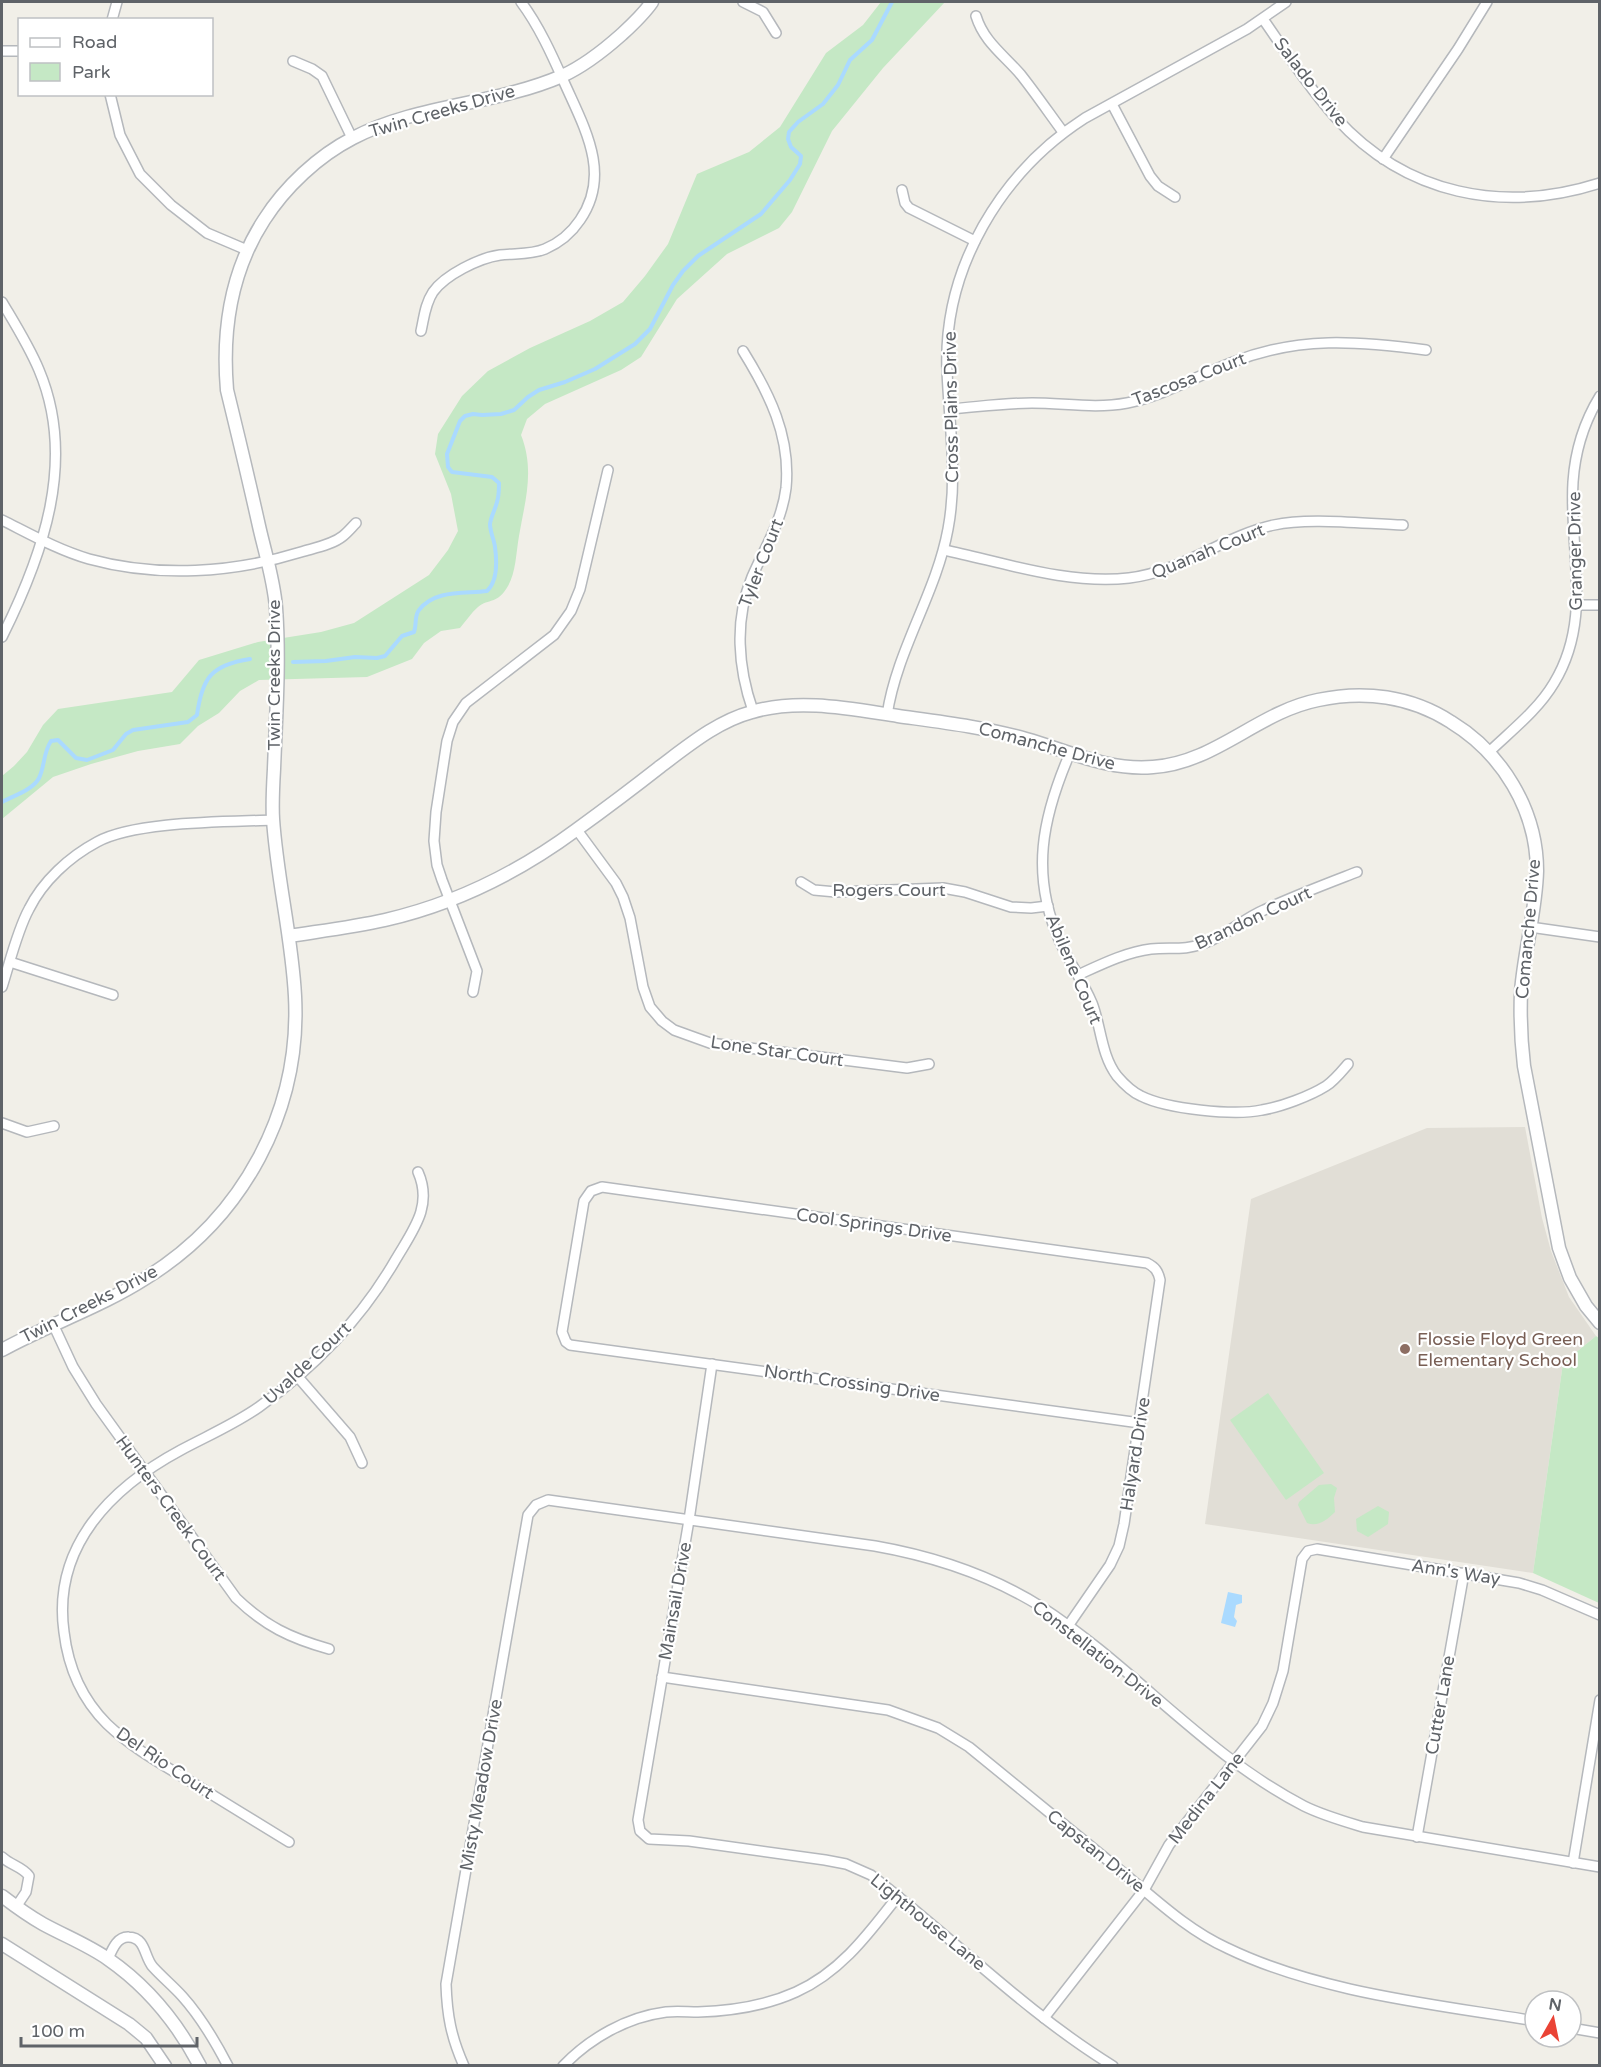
<svg xmlns="http://www.w3.org/2000/svg" width="1601" height="2067" viewBox="0 0 1601 2067" font-family="'Varela Round',sans-serif">
	<style>
		.education { fill: #e1ded6 }
		.green { fill: #c5e8c5 }
		.water { fill: #aadaff }
		.lines { fill: none; stroke-linecap: round; stroke-linejoin: round }
		.stream { stroke: #aadaff; stroke-width: 4 }
		.minor-casing { stroke: #b5b8bc; stroke-width: 12 }
		.tertiary-casing { stroke: #b5b8bc; stroke-width: 15 }
		.minor { stroke: #fff; stroke-width: 9 }
		.tertiary { stroke: #fff; stroke-width: 12 }
		.education-dot { fill: #8d6e63; stroke: #fff; stroke-width: 2 }
		.labels { text-anchor: middle; stroke-width: 4.5; stroke-linejoin: round; paint-order: stroke }
		.street-label { font-size: 18px; fill: #5f6368; stroke: #fff }
		.education-label { font-size: 18px; fill: #785e54; stroke: #fff; text-anchor: start }
	</style>
	<rect width="100%" height="100%" fill="#f1efe8"/>
	<!-- education -->
	<path class="education" d="M1525,1127l17,91 9,33 18,46 27,39 -33,27 -30,210 -328,-49 46,-325 176,-71z"/>
	<!-- green -->
	<g class="green">
		<path d="M881,2h64l-62,66 -51,63 -40,81 -13,16 -52,26 -50,45 -36,58 -20,13 -76,34 -18,15 -6,16c14,35 4,66 -2,101 -3,17 -3,36 -11,50 -11,19 -19,12 -30,21 -7,6 -12,14 -18,21l-19,3 -17,12 -12,16 -45,18 -108,3 -19,11 -21,22 -21,13 -18,18 -42,7 -47,13 -38,13 -51,42v-43l12,-10 13,-14 16,-27 15,-16 114,-17 27,-32 59,-18 63,-10 33,-9 75,-48 19,-25 10,-19 -7,-37 -16,-40 3,-20 24,-38 26,-25 42,-23 60,-27 33,-19 22,-26 23,-32 29,-70 52,-22 31,-25 46,-74 37,-28z"/>
		<path d="M1596,1336l4,3 -1,264 -66,-30 30,-210z"/>
		<path d="M1268,1393l56,80 -38,27 -56,-80z"/>
		<path d="M1331,1484l6,4 -3,10 1,14c-8,8 -17,15 -28,11l-9,-18 1,-3 20,-17z"/>
		<path d="M1378,1506l11,6 -1,12 -20,13 -11,-6 -1,-12z"/>
	</g>
	<!-- water -->
	<path class="water" d="M1228,1592l14,3v8l-6,2 -2,12 3,4 -2,6 -14,-4z"/>
	<g class="lines">
		<!-- stream -->
		<g class="stream">
			<path d="M293,662l33,-1 29,-4 22,1 8,-2 17,-20 12,-4c3,-8 0,-16 5,-22 16,-21 46,-16 68,-19 11,-10 10,-29 8,-44 -1,-8 -5,-15 -5,-23 1,-8 5,-14 7,-22 2,-6 2,-13 2,-19l-7,-6 -40,-5 -4,-5 -1,-13 13,-33 5,-5 8,-2 9,1 19,-1 13,-4 14,-13 11,-7 26,-8 30,-13 40,-25 15,-15 23,-44 10,-14 15,-15 63,-42 29,-34 10,-16 1,-8 -10,-9 -3,-8 1,-7 9,-10 25,-18 15,-19 12,-25 22,-20 20,-38"/>
			<path d="M2,802c11,-6 31,-12 37,-24 6,-12 4,-25 12,-37l7,-1 18,18 11,2 26,-10 13,-16 7,-4 55,-8 9,-7c5,-37 14,-50 53,-56"/>
		</g>
		<defs>
			<g id="minor">
				<path d="M743,2l20,10 13,21"/>
				<path d="M976,16c8,26 28,39 45,59 15,19 28,38 42,57"/>
				<path d="M1263,19c23,33 46,69 73,99 70,77 167,96 264,65"/>
				<path d="M112,20l5,-18"/>
				<path d="M2,51h18"/>
				<path d="M293,61l19,8 10,7 30,62"/>
				<path d="M110,94l10,41 20,39 31,31 36,28 40,17"/>
				<path d="M1112,104l38,72 8,10 17,11"/>
				<path d="M1383,159l75,-110 29,-47"/>
				<path d="M902,190l3,13 4,5 66,33"/>
				<path d="M421,331c3,-13 4,-27 12,-39 12,-17 46,-34 67,-37 15,-2 31,0 45,-6 14,-6 27,-17 35,-29 32,-46 4,-93 -16,-138 -12,-27 -25,-56 -43,-80"/>
				<path d="M743,351c26,42 48,85 43,137 -4,33 -21,59 -34,89 -18,43 -14,91 1,134"/>
				<path d="M950,409c27,-2 54,-6 82,-6 32,0 63,6 95,0 37,-7 71,-28 106,-41 66,-26 124,-21 193,-12"/>
				<path d="M2,520c28,14 56,30 87,39 69,19 144,14 212,-7 13,-4 31,-7 42,-16 5,-4 9,-9 13,-13"/>
				<path d="M944,550c58,12 124,35 185,28 52,-6 95,-42 145,-53 34,-8 92,-1 129,0"/>
				<path d="M1578,605h22"/>
				<path d="M2,637c41,-82 75,-177 37,-267 -10,-24 -24,-46 -37,-68"/>
				<path d="M887,715c10,-66 49,-121 61,-186 10,-53 1,-105 -1,-159 -4,-102 54,-198 138,-252l162,-89 39,-27"/>
				<path d="M1489,752c23,-22 49,-42 65,-69 39,-64 15,-132 19,-201 2,-30 11,-60 27,-86"/>
				<path d="M1070,753c-28,65 -40,122 -10,189 10,21 23,40 32,61 9,23 9,52 25,73 6,7 15,16 24,20 26,13 93,20 121,14 19,-3 48,-14 64,-24 8,-5 16,-15 22,-22"/>
				<path d="M577,830l39,53 7,14 7,21 13,69 7,20 12,14 12,9 36,13 197,25 22,-4"/>
				<path d="M801,882l13,8 22,2 107,-4 22,4 46,15 20,1 17,-2"/>
				<path d="M1530,927l70,10"/>
				<path d="M10,962l103,33"/>
				<path d="M1078,975c22,-10 48,-23 73,-26 20,-2 33,2 54,-6 22,-8 38,-24 59,-33 30,-14 62,-26 93,-38"/>
				<path d="M2,987c8,-25 15,-56 27,-78 14,-28 40,-52 68,-67 38,-21 130,-20 176,-22"/>
				<path d="M473,992l4,-21 -35,-91 -5,-15 -3,-24 2,-29 11,-71 6,-19 13,-19 88,-68 17,-24 9,-22 28,-119"/>
				<path d="M2,1123l25,9 27,-6"/>
				<path d="M53,1324l20,43 23,37 140,194c29,28 54,40 93,51"/>
				<path d="M712,1364l-23,156 -51,300 2,11 9,8 40,2 136,19 21,4 25,11c81,62 154,137 242,191"/>
				<path d="M298,1377l52,60 12,26"/>
				<path d="M1068,1626l42,-61 9,-19 5,-22 36,-244c-2,-9 -5,-13 -13,-17l-545,-76 -11,4 -7,10 -22,131 4,10 4,3 570,78"/>
				<path d="M662,1677l226,33 50,18 31,19c51,41 101,83 152,124 33,27 66,59 106,77 93,45 207,56 308,73"/>
				<path d="M1417,1837l47,-264"/>
				<path d="M289,1842c-34,-21 -67,-41 -101,-62 -28,-17 -57,-33 -81,-56 -25,-25 -39,-58 -43,-92 -12,-86 48,-145 117,-182 26,-14 54,-26 78,-43 56,-40 103,-89 137,-148 17,-29 37,-53 22,-87"/>
				<path d="M2,1857c8,8 21,10 27,19l-3,16 -10,15"/>
				<path d="M1573,1863l27,-163"/>
				<path d="M108,1959c4,-9 9,-23 21,-22 17,1 15,20 24,30 9,10 20,19 29,29 19,21 33,45 46,70"/>
				<path d="M1044,2018l100,-128 25,-45 93,-119 11,-23 10,-32 19,-112 6,-8 9,-2 202,34 23,7 58,25"/>
				<path d="M1571,2028l29,5"/>
				<path d="M464,2066c-13,-29 -17,-51 -18,-82l82,-469 8,-10 12,-5 327,46c57,10 115,29 165,60 93,60 165,149 264,200 18,9 39,15 59,21l237,40"/>
				<path d="M563,2066c27,-28 64,-49 103,-54 11,-1 22,0 32,0 34,-1 67,-6 98,-20 45,-20 73,-59 102,-96"/>
			</g>
			<g id="tertiary">
				<path d="M289,936c32,-5 65,-9 96,-16 70,-16 134,-48 191,-90 29,-21 57,-42 85,-64 28,-21 57,-45 91,-54 47,-14 99,-3 146,4 43,6 86,11 128,23 43,12 82,32 127,28 62,-4 105,-55 165,-67 46,-10 93,-4 133,22 51,31 86,88 86,149 -1,40 -13,81 -16,121 -1,25 0,49 3,74l35,182 11,30 16,28 14,17"/>
				<path d="M2,1350c47,-26 99,-43 144,-72 97,-60 155,-167 149,-282 -3,-59 -18,-117 -22,-177 -1,-16 0,-33 1,-50 2,-53 6,-108 2,-161 -2,-28 -11,-55 -17,-82 -10,-45 -21,-91 -32,-136 -5,-59 4,-119 37,-170 21,-33 54,-64 89,-82 65,-34 142,-33 209,-62 22,-10 41,-25 59,-41 12,-11 22,-20 31,-33"/>
				<path d="M2,1896c13,10 27,20 41,28 22,12 45,21 65,35 39,27 70,65 92,107"/>
				<path d="M2,1944l127,80 17,14 19,28"/>
			</g>
		</defs>
		<!-- minor casing -->
		<use href="#minor" class="minor-casing"/>
		<!-- tertiary casing -->
		<use href="#tertiary" class="tertiary-casing"/>
		<!-- minor -->
		<use href="#minor" class="minor"/>
		<!-- tertiary -->
		<use href="#tertiary" class="tertiary"/>
	</g>
	<!-- markers -->
	<circle class="education-dot" cx="1405" cy="1349" r="6"/>
	<g class="labels">
		<!-- street labels -->
		<g class="street-label">
			<text transform="translate(1311 82) rotate(52)" y="6">Salado Drive</text>
			<text transform="translate(442 111) rotate(-16)" y="6">Twin Creeks Drive</text>
			<text transform="translate(1189 379) rotate(-21)" y="6">Tascosa Court</text>
			<text transform="translate(951 407) rotate(-91)" y="6">Cross Plains Drive</text>
			<text transform="translate(1208 551) rotate(-22)" y="6">Quanah Court</text>
			<text transform="translate(1575 551) rotate(-91)" y="6">Granger Drive</text>
			<text transform="translate(761 563) rotate(-69)" y="6">Tyler Court</text>
			<text transform="translate(274 675) rotate(-90)" y="6">Twin Creeks Drive</text>
			<text transform="translate(1047 746) rotate(15)" y="6">Comanche Drive</text>
			<text x="889" y="896">Rogers Court</text>
			<text transform="translate(1253 918) rotate(-25)" y="6">Brandon Court</text>
			<text transform="translate(1528 929) rotate(-85)" y="6">Comanche Drive</text>
			<text transform="translate(1074 969) rotate(67)" y="6">Abilene Court</text>
			<text transform="translate(777 1051) rotate(8)" y="6">Lone Star Court</text>
			<text transform="translate(874 1225) rotate(8)" y="6">Cool Springs Drive</text>
			<text transform="translate(89 1304) rotate(-27)" y="6">Twin Creeks Drive</text>
			<text transform="translate(307 1363) rotate(-43)" y="6">Uvalde Court</text>
			<text transform="translate(852 1383) rotate(8)" y="6">North Crossing Drive</text>
			<text transform="translate(1135 1454) rotate(-81)" y="6">Halyard Drive</text>
			<text transform="translate(171 1508) rotate(54)" y="6">Hunters Creek Court</text>
			<text transform="translate(1456 1572) rotate(9)" y="6">Ann's Way</text>
			<text transform="translate(675 1601) rotate(-80)" y="6">Mainsail Drive</text>
			<text transform="translate(1098 1654) rotate(38)" y="6">Constellation Drive</text>
			<text transform="translate(1440 1705) rotate(-80)" y="6">Cutter Lane</text>
			<text transform="translate(165 1763) rotate(34)" y="6">Del Rio Court</text>
			<text transform="translate(481 1785) rotate(-80)" y="6">Misty Meadow Drive</text>
			<text transform="translate(1206 1798) rotate(-52)" y="6">Medina Lane</text>
			<text transform="translate(1096 1851) rotate(39)" y="6">Capstan Drive</text>
			<text transform="translate(928 1922) rotate(39)" y="6">Lighthouse Lane</text>
		</g>
		<!-- education labels -->
		<g class="education-label">
			<text x="1417" y="1345">Flossie Floyd Green<tspan x="1417" dy="21">Elementary School</tspan></text>
		</g>
	</g>
	<!-- border -->
	<rect width="1601" height="2067" fill="none" stroke="#5f6368" stroke-width="6"/>
	<!-- legend -->
	<rect x="18" y="18" width="195" height="78" fill="#ffffff" stroke="#bfc1c3" stroke-width="1.5"/>
	<rect x="30" y="38" width="30" height="9" fill="#ffffff" stroke="#bfc1c3" stroke-width="1.5"/>
	<text x="72" y="48" font-size="18" fill="#5f6368">Road</text>
	<rect x="30" y="63" width="30" height="18" fill="#c5e8c5" stroke="#bfc1c3" stroke-width="1.5"/>
	<text x="72" y="78" font-size="18" fill="#5f6368">Park</text>
	<!-- north arrow -->
	<g transform="translate(1553 2019) rotate(9)"><circle r="28" fill="#ffffff" stroke="#bfc1c3" stroke-width="1.5"/>
	<path d="M0-4.5L10 22L0 15L-10 22Z" fill="#ea4335"/>
	<text y="-9" font-size="16" font-weight="bold" text-anchor="middle" fill="#5f6368">N</text>
	</g>
	<!-- scale -->
	<path d="M21 2037v9h176v-9" fill="none" stroke="#5f6368" stroke-width="3"/>
	<text x="30" y="2037" font-size="18" fill="#5f6368" stroke="#ffffff" stroke-width="4.5" paint-order="stroke">100 m</text>
</svg>
